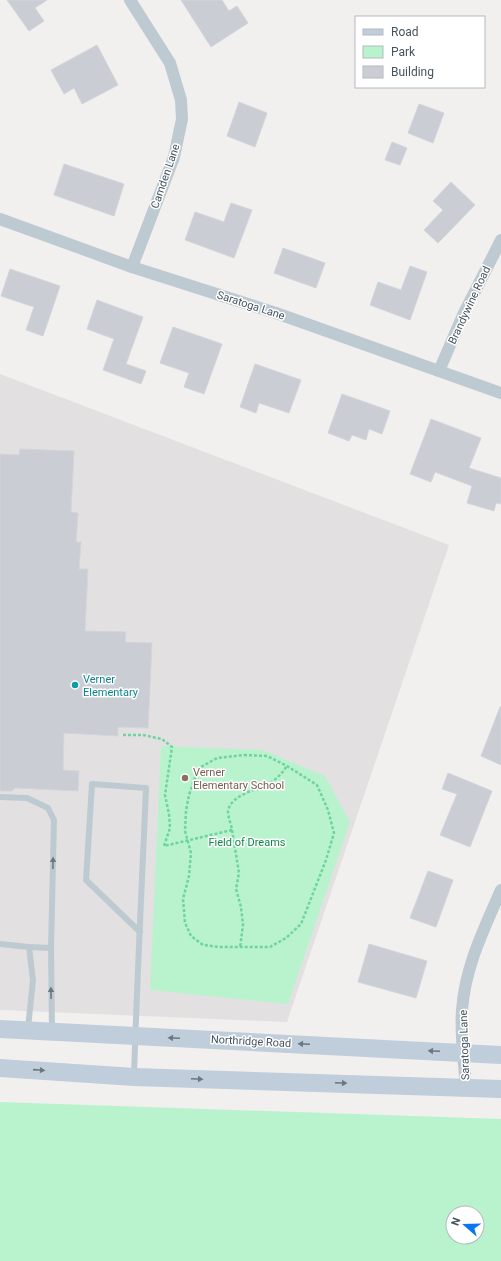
<svg xmlns="http://www.w3.org/2000/svg" width="501" height="1261" viewBox="0 0 501 1261" font-family="Roboto,sans-serif">
	<style>
		.education { fill: #e3e0e1 }
		.green { fill: #b9f3ce; fill-rule: evenodd }
		.building { fill: #caced4; stroke: #d2d5db }
		.lines { fill: none; stroke-linecap: round; stroke-linejoin: round }
		.path { stroke: #6ed49e; stroke-width: 2.5; stroke-dasharray: 3 2; stroke-linecap: butt }
		.lane { stroke: #becad2; stroke-width: 6 }
		.street { stroke: #becad2; stroke-width: 12 }
		.secondary { stroke: #c0cdda; stroke-width: 18 }
		.oneway { fill: #697781 }
		.oneway2 { fill: #6a7883 }
		.culture-dot { fill: #0f9aa8; stroke: #fff; stroke-width: 1.5 }
		.education-dot { fill: #8d6e63; stroke: #fff; stroke-width: 1.5 }
		.labels { text-anchor: middle; stroke-width: 3; stroke-linejoin: round; paint-order: stroke }
		.street-label { font-size: 11px; fill: #45535e; stroke: #fff }
		.culture-label { font-size: 11px; fill: #0d838f; stroke: #fff; text-anchor: start }
		.education-label { font-size: 11px; fill: #785e54; stroke: #fff; text-anchor: start }
		.park-label { font-size: 11px; fill: #0f8746; stroke: #fff }
	</style>
	<rect width="100%" height="100%" fill="#f2efef"/>
	<!-- education -->
	<path class="education" d="M0,374l449,171 -162,477 -287,-12z"/>
	<!-- green -->
	<g class="green">
		<path d="M161,746l102,4 62,26 25,46 -62,182 -138,-14z"/>
		<path d="M0,1102l501,17v142h-501zM453,1213h24v24h-24z"/>
	</g>
	<!-- building -->
	<g class="building">
		<path d="M7,0h40l-12,8 9,13 -15,10z"/>
		<path d="M181,0h41l7,11 8,-5 11,17 -37,24z"/>
		<path d="M97,45l21,40 -36,19 -8,-16 -10,6 -13,-24z"/>
		<path d="M239,102l28,11 -12,34 -28,-11z"/>
		<path d="M419,104l25,9 -11,30 -25,-10z"/>
		<path d="M392,142l15,6 -7,17 -15,-5z"/>
		<path d="M64,164l60,20 -10,32 -60,-21z"/>
		<path d="M451,182l24,23 -37,38 -14,-13 19,-20 -10,-9z"/>
		<path d="M231,203l21,7 -18,48 -49,-18 10,-28 29,10z"/>
		<path d="M283,248l42,15 -9,25 -42,-15z"/>
		<path d="M410,266l17,6 -17,48 -40,-15 8,-23 23,8z"/>
		<path d="M10,269l50,17 -17,50 -17,-6 8,-23 -33,-11z"/>
		<path d="M97,300l46,17 -17,47 20,7 -5,13 -38,-14 11,-31 -27,-10z"/>
		<path d="M173,327l49,17 -18,50 -20,-7 5,-14 -29,-10z"/>
		<path d="M255,364l46,16 -12,33 -30,-10 -3,10 -16,-6z"/>
		<path d="M342,394l48,17 -8,23 -13,-5 -3,11 -14,-5 -3,6 -21,-8z"/>
		<path d="M431,419l50,19 -12,30 32,10v26l-5,-1 -2,8 -27,-8 5,-17 -37,-14 -4,10 -21,-8z"/>
		<path d="M20,449l54,2 -3,61 7,1 -2,29h5l-2,27h9l-3,62 41,1 -1,10 27,1 -4,85 -30,-1v9l-54,-3 -1,37 16,1 -1,20 -63,-3 -3,3h-12v-337l19,1z"/>
		<path d="M500,707h1v58l-20,-9z"/>
		<path d="M448,773l44,18 -22,56 -30,-12 17,-41 -15,-5z"/>
		<path d="M428,871l25,9 -17,47 -26,-9z"/>
		<path d="M369,944l58,17 -11,37 -58,-16z"/>
	</g>
	<g class="lines">
		<!-- path -->
		<g class="path">
			<path d="M123,735h20l19,4 10,8 -7,48 4,19 1,14 -6,18 68,-16c-1,-6 -4,-13 -4,-19 3,-17 30,-21 42,-28 8,-5 12,-10 17,-17"/>
			<path d="M244,755l23,1 20,10 30,19 11,25 6,23 -8,27 -25,64 -15,14 -16,9h-51l-16,-2 -12,-9 -6,-13 -2,-24 6,-23 2,-23 -6,-22 1,-20 3,-16 5,-15 7,-13 16,-9z"/>
			<path d="M232,830l7,43 -3,16 5,18 2,18 -3,23"/>
		</g>
		<!-- lane -->
		<g class="lane">
			<path d="M0,797l27,1 21,10 6,12 -3,128 1,83"/>
			<path d="M0,944l29,3 4,33 -5,48"/>
			<path d="M29,947l22,1"/>
			<path d="M134,1075c3,-96 8,-192 12,-287l-54,-4 -6,96 54,52"/>
		</g>
		<!-- street -->
		<g class="street">
			<path d="M130,0l40,63 11,37 1,19 -8,38 -42,110"/>
			<path d="M0,219l132,48 144,46 225,80"/>
			<path d="M439,371l24,-56 38,-75"/>
			<path d="M466,1087c-2,-25 -6,-53 -4,-77 3,-43 22,-81 39,-120"/>
		</g>
		<!-- secondary -->
		<g class="secondary">
			<path d="M0,1029l501,26"/>
			<path d="M0,1068l134,9 367,12"/>
		</g>
	</g>
	<!-- one-way arrows -->
	<defs><path id="oneway-solid" d="M-6-.8H1V-3.2L6.5 0L1 3.2V.8H-6Z"/></defs>
	<g class="oneway">
		<use href="#oneway-solid" transform="translate(53 863) rotate(-89)"/>
		<use href="#oneway-solid" transform="translate(51 993) rotate(-91)"/>
	</g>
	<g class="oneway2">
		<use href="#oneway-solid" transform="translate(174 1038) rotate(-177)"/>
		<use href="#oneway-solid" transform="translate(304 1044) rotate(-177)"/>
		<use href="#oneway-solid" transform="translate(434 1051) rotate(-177)"/>
		<use href="#oneway-solid" transform="translate(39 1070) rotate(4)"/>
		<use href="#oneway-solid" transform="translate(197 1079) rotate(2)"/>
		<use href="#oneway-solid" transform="translate(341 1083) rotate(2)"/>
	</g>
	<!-- markers -->
	<circle class="culture-dot" cx="75" cy="685" r="4"/>
	<circle class="education-dot" cx="185" cy="778" r="4"/>
	<g class="labels">
		<!-- street labels -->
		<g class="street-label">
			<text transform="translate(165 176) rotate(-71)" y="4">Camden Lane</text>
			<text transform="translate(251 305) rotate(18)" y="4">Saratoga Lane</text>
			<text transform="translate(469 305) rotate(-65)" y="4">Brandywine Road</text>
			<text transform="translate(251 1041) rotate(3)" y="4">Northridge Road</text>
			<text transform="translate(464 1045) rotate(-92)" y="4">Saratoga Lane</text>
		</g>
		<!-- culture labels -->
		<g class="culture-label">
			<text x="83" y="683">Verner<tspan x="83" dy="13">Elementary</tspan></text>
		</g>
		<!-- education labels -->
		<g class="education-label">
			<text x="193" y="776">Verner<tspan x="193" dy="13">Elementary School</tspan></text>
		</g>
		<!-- park labels -->
		<g class="park-label">
			<text x="247" y="846">Field of Dreams</text>
		</g>
	</g>
	<!-- legend -->
	<rect x="355" y="16" width="130" height="72" fill="#ffffff" stroke="#b5babf"/>
	<rect x="363" y="29" width="20" height="6" fill="#c0cdda" stroke="#b5babf"/>
	<text x="391" y="36" font-size="12" fill="#45535e">Road</text>
	<rect x="363" y="46" width="20" height="12" fill="#b9f3ce" stroke="#b5babf"/>
	<text x="391" y="56" font-size="12" fill="#45535e">Park</text>
	<rect x="363" y="66" width="20" height="12" fill="#caced4" stroke="#b5babf"/>
	<text x="391" y="76" font-size="12" fill="#45535e">Building</text>
	<!-- north arrow -->
	<g transform="translate(465 1225) rotate(290)"><circle r="19" fill="#ffffff" stroke="#b5babf"/>
	<path d="M0-3L7 15L0 10L-7 15Z" fill="#0977f2"/>
	<text y="-6" font-size="11" font-weight="bold" text-anchor="middle" fill="#45535e">N</text>
	</g>
</svg>
